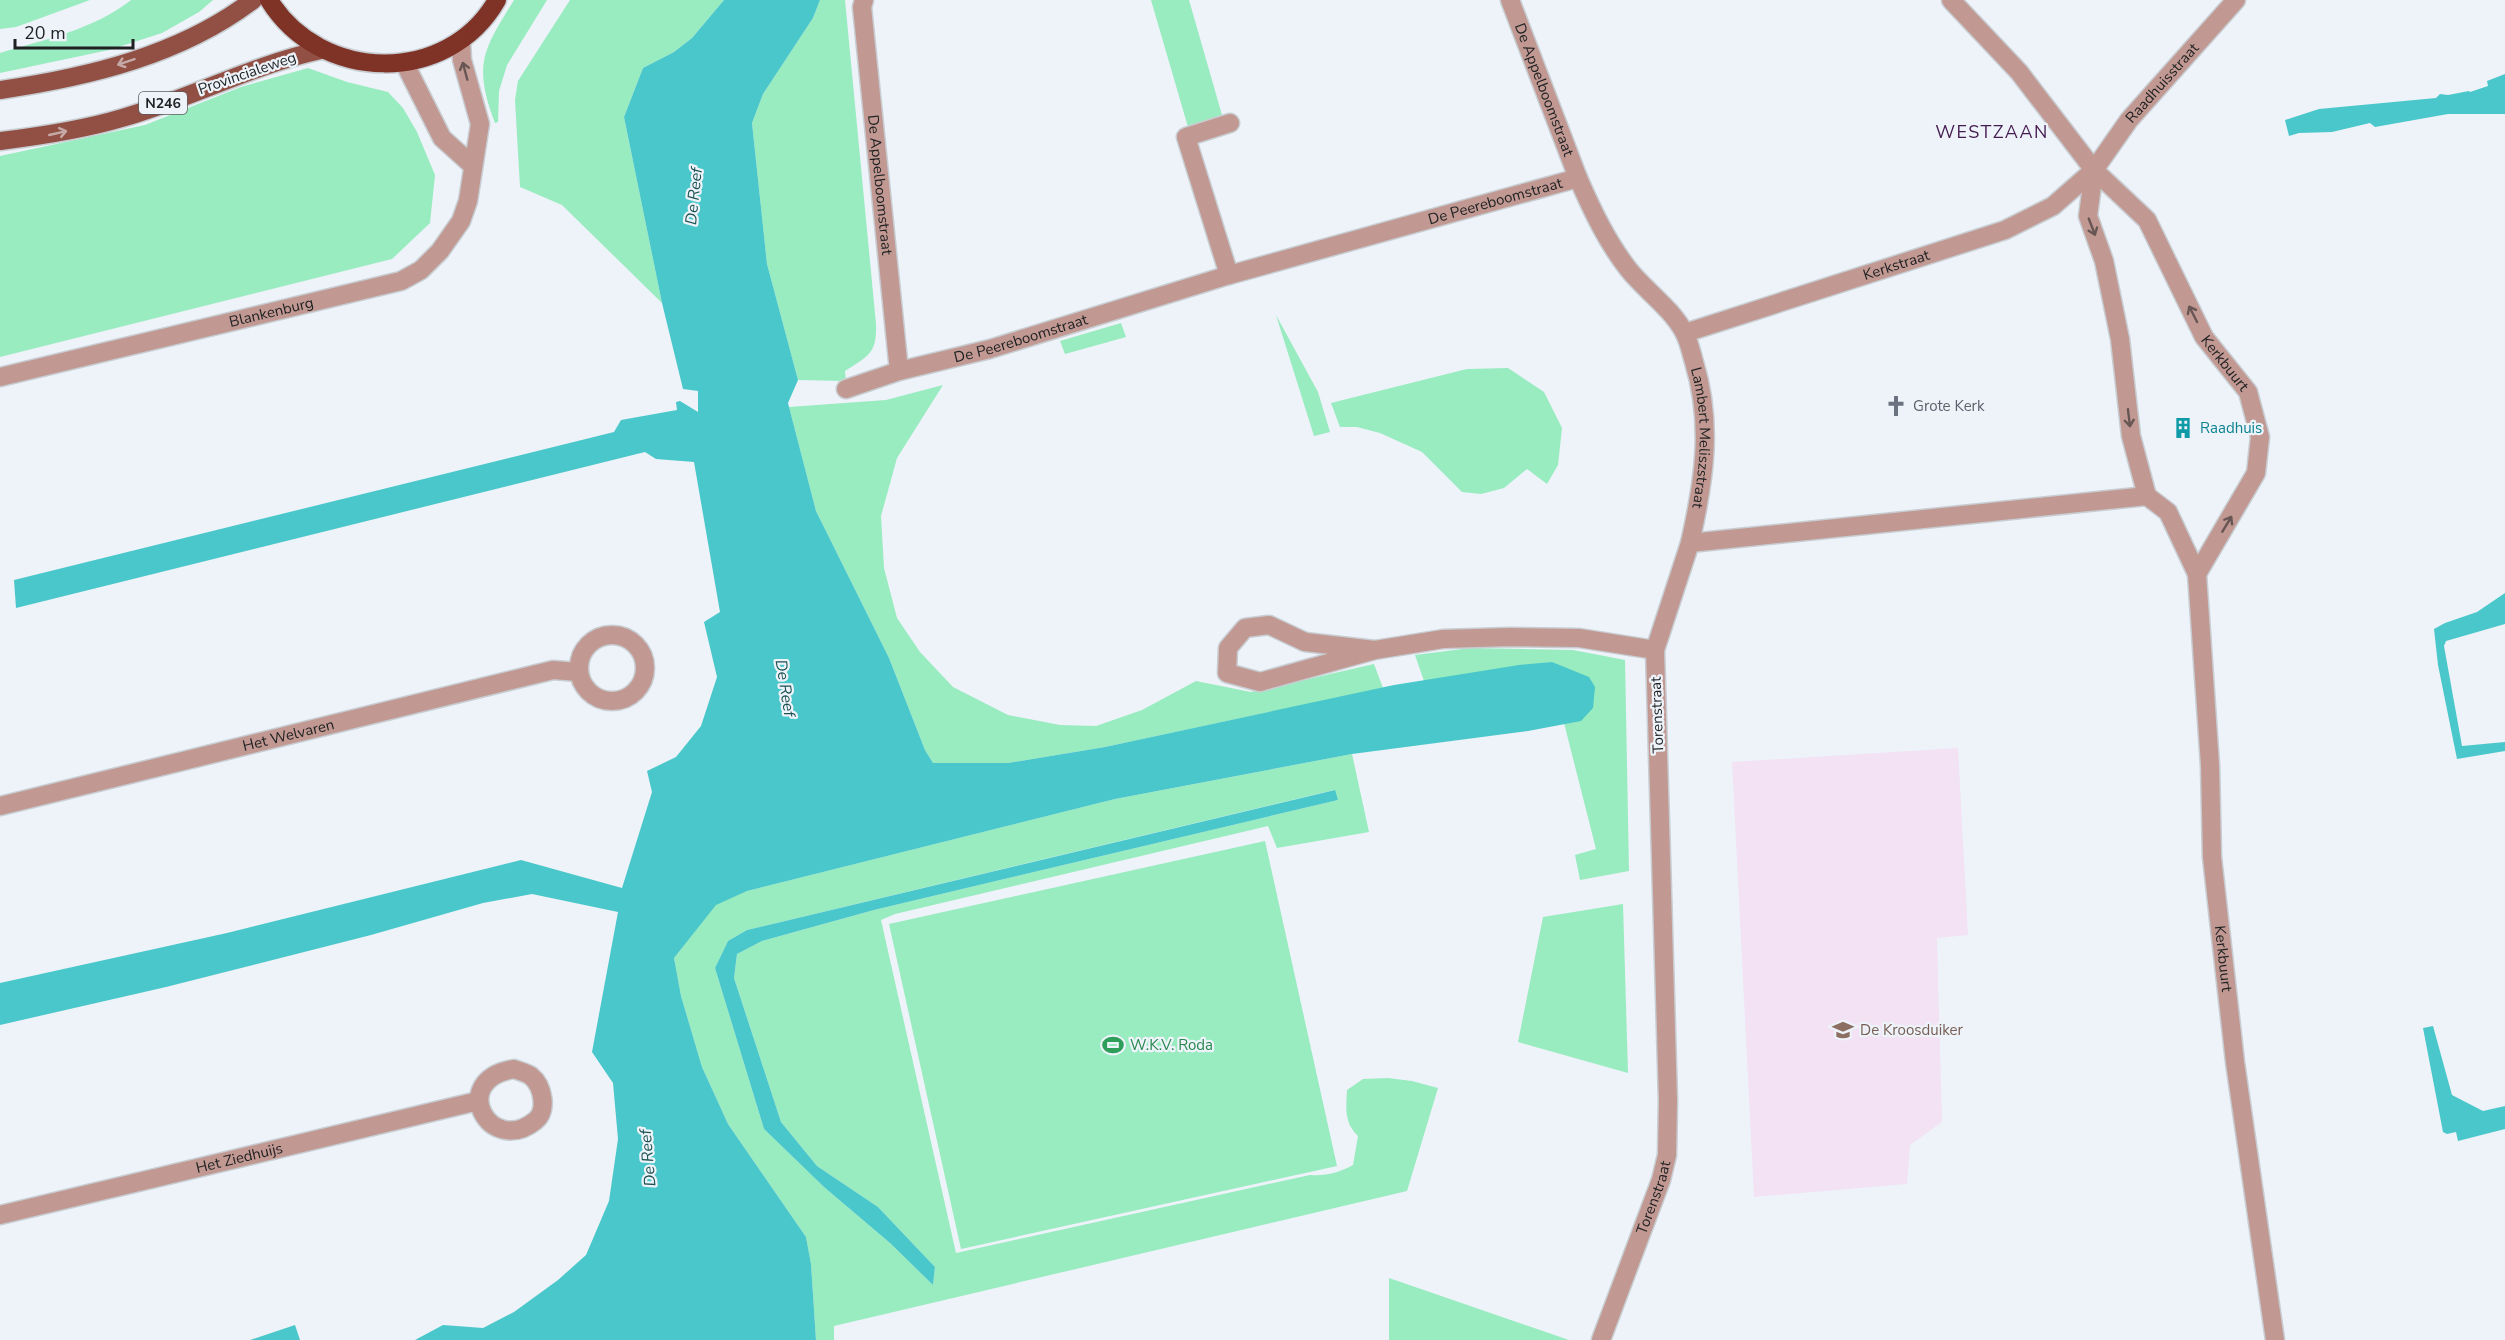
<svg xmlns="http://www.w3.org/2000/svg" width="2505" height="1340" viewBox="0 0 2505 1340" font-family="'Nunito Sans',sans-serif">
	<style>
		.education { fill: #f2e2f4 }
		.green { fill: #99ebc0; fill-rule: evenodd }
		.water { fill: #4ac7ca }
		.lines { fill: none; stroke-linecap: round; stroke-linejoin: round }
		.minor-casing { stroke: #c8cdd2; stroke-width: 21 }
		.major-casing { stroke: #c8cdd2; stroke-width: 21 }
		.highway-casing { stroke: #c8cdd2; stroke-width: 21 }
		.minor { stroke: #c19992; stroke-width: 18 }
		.major { stroke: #924f43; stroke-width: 18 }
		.highway { stroke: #7f3226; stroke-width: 18 }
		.oneway { stroke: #c4a9a7 }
		.oneway2 { stroke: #675654 }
		.labels { text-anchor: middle; stroke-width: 4.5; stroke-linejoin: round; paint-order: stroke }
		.shield { fill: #edf3f9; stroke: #5c5f62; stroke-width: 1.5 }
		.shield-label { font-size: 14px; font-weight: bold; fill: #1e2022 }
		.street-label { font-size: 15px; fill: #1e2022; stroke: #edf3f9 }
		.worship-label { font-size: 15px; fill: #5b616d; stroke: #edf3f9; text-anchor: start }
		.culture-label { font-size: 15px; fill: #0d838f; stroke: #edf3f9; text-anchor: start }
		.education-label { font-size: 15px; fill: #785e54; stroke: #edf3f9; text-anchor: start }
		.leisure-label { font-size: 15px; fill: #27864d; stroke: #edf3f9; text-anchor: start }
		.water-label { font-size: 16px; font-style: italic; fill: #1c5152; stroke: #edf3f9 }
		.quarter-label { font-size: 18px; letter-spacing: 1.5px; fill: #441b4f; stroke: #edf3f9 }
	</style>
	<rect width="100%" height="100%" fill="#edf3f9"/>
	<!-- education -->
	<path class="education" d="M1958,748l10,187 -31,3 5,184 -32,23 -3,39 -153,13 -22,-435z"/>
	<!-- green -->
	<g class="green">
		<path d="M0,0h90l-74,27 -16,2z"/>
		<path d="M131,0h82l-14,12 -37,21 -53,17 -109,23v-20c43,-13 95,-24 131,-53z"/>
		<path d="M514,0h33l-40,65 -8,26 -1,31 -3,1c-22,-58 -12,-73 19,-123z"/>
		<path d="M570,0h154l-32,38 -18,14 -31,16 -19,49 38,186 -100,-98 -42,-18 -5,-87 3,-19z"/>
		<path d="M820,0h25l31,324c1,30 -8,32 -31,47l1,10 -48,-1 -31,-116 -15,-141 11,-29 50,-76z"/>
		<path d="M1151,0h38l33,115 -34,12z"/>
		<path d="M308,68l39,14 41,10 15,16 14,24 18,43 -5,48 -38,36 -392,98v-201l145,-31 96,-38z"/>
		<path d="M1276,315l42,77 12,40 -16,4z"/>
		<path d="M1121,323l5,14 -61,17 -5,-13z"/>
		<path d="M1508,368l36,24 18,36 -4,37 -11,19 -20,-15 -23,19 -23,6 -19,-2 -40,-40 -42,-19 -23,-6h-17l-9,-24 136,-34z"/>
		<path d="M943,385l-46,73 -16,58 3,52 13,50 23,34 33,35 55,28 52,10 36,1 46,-16 54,-29 55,11 123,-28 9,24 -278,59 -97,16h-75l-8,-13 -36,-92 -73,-147 -27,-104 97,-7z"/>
		<path d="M1470,648l103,2 52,10 4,211 -49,9 -5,-25 21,-6 -32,-126 29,-15 -41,-46 -128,19 -9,-26z"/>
		<path d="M1352,754l17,78 -92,16 -9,-22 -373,88 -14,6 75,333 354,-78c17,1 28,-2 43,-10l5,-29c-14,-13 -12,-28 -11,-46l16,-11 25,-1 24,3 26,7 -31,103 -573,135v14h-18l-5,-76 -5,-27 -78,-113 -26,-57 -21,-71 -7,-38 42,-54 31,-13 368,-92zM1334,790l4,10 -464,110 -112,31 -25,13 -3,24 47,144 36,44 61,41 57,60 -2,18 -43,-42 -66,-56 -60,-58 -49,-161 13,-27 19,-11z"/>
		<path d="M1265,841l72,325 -376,83 -72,-325z"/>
		<path d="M1623,904l5,169 -110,-31 25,-125z"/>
		<path d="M1389,1278l180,62h-180z"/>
	</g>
	<!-- water -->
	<g class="water">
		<path d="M724,0h96l-7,18 -50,76 -11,29 15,141 31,116 -10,23 28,108 73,147 36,92 8,13h75l97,-16 289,-62 125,-20 33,-3 37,15 6,10 -2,21 -12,13 -53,10 -176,23 -237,45 -368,92 -31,14 -42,53 7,38 21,71 26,57 78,113 5,27 5,76h-401l28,-15 40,3 31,-16 44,-32 28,-25 23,-54 9,-62 -5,-56 -21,-31 26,-140 -86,-18 -49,9 -112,32 -205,52 -166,38v-42l227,-50 294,-73 101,28 30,-96 -5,-21 29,-14 25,-31 16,-49 -13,-55 16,-10 -26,-150 -38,-3 -11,-7 -629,156 -2,-28 600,-148 7,-12 56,-10 -1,-8 4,-1 18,11v-21l-15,-2 -21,-86 -38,-186 19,-49 31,-16 18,-14z"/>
		<path d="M2505,74v40h-57l-73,13 -5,-4 -38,9 -33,1 -10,3 -4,-16 34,-11 117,-11 4,-4 8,1 21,-4 1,1 18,-6 -1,-5z"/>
		<path d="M2505,593v31l-59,17 -2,5 18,100 43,-4v9l-48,8 -19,-94 -4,-36 11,-6 32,-11z"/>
		<path d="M1335,790l3,10 -464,110 -112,31 -25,13 -3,24 47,144 36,44 61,41 57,60 -2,18 -43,-42 -66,-56 -60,-58 -49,-161 13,-27 19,-11z"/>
		<path d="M2433,1026l19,69 31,16 22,-5v23l-47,12 -2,-9 -9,2 -4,-2 -20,-104z"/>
		<path d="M295,1325l5,15h-50z"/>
	</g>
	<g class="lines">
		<defs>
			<g id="minor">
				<path id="s1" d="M864,0l-2,7 37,364"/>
				<path id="s2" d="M1510,0l68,178"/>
				<path id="s3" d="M1951,0l68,72 75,98 53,50 57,117 44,55 12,45 -4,36 -59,101"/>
				<path d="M404,62l38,76 30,27"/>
				<path id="s4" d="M2094,170l-6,46 16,45 16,78 11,97 16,60 21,16 29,62 13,191 2,92 23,205 40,278"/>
				<path d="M1229,275l-43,-138 44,-14"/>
				<path id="s5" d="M1685,333l320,-103 48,-24 41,-36 35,-50 107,-120"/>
				<path id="s6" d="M0,377l401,-96 20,-11 19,-19 21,-30 7,-20 12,-77 -18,-64 -1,-18"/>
				<path id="s7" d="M846,389l53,-18 91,-22 239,-74 349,-97c14,32 29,64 51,92 17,21 42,38 55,62 5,9 7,20 10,30 19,62 10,119 -4,181"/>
				<circle cx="612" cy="668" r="33"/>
				<path d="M1375,650l-115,32 -33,-9 1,-25 17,-20 24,-3 36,17 70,8 68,-11 67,-2 69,1 76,12"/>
				<path id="s8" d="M0,806l553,-136 25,2"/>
				<path d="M514,1069c5,2 13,4 17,7 12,10 17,35 4,45 -45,36 -88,-41 -21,-52z"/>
				<path id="s9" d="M0,1215l478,-114"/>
				<path id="s10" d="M1601,1340l60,-160 6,-25 1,-55 -13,-450 35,-107 457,-47"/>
			</g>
			<g id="major">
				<path d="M0,90c89,-13 181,-35 253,-90"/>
				<path d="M0,141c41,-5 82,-11 122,-23 67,-19 130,-53 199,-68"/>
			</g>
			<path id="highway" d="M269,0c51,83 179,86 228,0"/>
		</defs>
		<!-- minor casing -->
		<use href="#minor" class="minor-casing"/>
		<!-- major casing -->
		<use href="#major" class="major-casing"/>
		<!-- highway casing -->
		<use href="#highway" class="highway-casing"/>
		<!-- minor -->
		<use href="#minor" class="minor"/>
		<!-- major -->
		<use href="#major" class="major"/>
		<!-- highway -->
		<use href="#highway" class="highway"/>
	</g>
	<!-- one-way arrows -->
	<defs><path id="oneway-shaft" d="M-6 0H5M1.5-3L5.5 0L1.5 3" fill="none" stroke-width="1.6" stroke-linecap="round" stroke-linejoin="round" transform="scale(1.5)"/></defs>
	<g class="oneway">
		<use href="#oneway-shaft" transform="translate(126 62) rotate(161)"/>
		<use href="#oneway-shaft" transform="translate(58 133) rotate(-13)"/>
	</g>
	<g class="oneway2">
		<use href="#oneway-shaft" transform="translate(465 71) rotate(-105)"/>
		<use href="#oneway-shaft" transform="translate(2092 227) rotate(69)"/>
		<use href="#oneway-shaft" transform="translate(2193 314) rotate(-117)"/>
		<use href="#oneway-shaft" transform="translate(2129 418) rotate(83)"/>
		<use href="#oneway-shaft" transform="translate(2227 524) rotate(-59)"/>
	</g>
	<!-- icons -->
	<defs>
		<symbol id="church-bare" viewBox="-9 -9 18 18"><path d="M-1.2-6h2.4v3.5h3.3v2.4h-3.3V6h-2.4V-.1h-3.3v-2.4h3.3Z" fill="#6b7280" stroke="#edf3f9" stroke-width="2.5" paint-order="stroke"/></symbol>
		<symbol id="building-bare" viewBox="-9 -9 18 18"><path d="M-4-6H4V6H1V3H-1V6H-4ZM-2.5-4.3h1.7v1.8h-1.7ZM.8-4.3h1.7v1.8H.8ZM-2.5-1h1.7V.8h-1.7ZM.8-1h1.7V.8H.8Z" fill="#0f9aa8" stroke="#edf3f9" stroke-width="2.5" paint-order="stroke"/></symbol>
		<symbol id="school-bare" viewBox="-9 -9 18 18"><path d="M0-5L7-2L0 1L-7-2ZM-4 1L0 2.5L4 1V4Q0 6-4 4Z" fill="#8d6e63" stroke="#edf3f9" stroke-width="2.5" paint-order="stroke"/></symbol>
		<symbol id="stadium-bare" viewBox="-9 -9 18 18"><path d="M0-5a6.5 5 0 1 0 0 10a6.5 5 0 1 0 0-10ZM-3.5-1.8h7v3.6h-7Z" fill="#2e9e5b" stroke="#edf3f9" stroke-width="2.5" paint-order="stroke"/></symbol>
	</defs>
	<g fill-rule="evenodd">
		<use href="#church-bare" x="1881" y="391" width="30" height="30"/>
		<use href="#building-bare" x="2168" y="413" width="30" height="30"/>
		<use href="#school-bare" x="1828" y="1015" width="30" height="30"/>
		<use href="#stadium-bare" x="1098" y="1030" width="30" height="30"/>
	</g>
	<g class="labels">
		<!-- shield labels -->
		<rect class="shield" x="139" y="92" width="48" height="22" rx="4.5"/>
		<g class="shield-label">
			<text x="163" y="108">N246</text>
		</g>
		<!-- street labels -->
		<g class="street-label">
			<text transform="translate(247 73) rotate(-19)" y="5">Provincialeweg</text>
			<text dy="5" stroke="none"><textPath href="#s5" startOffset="555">Raadhuisstraat</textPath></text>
			<text dy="5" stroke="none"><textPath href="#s2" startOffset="96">De Appelboomstraat</textPath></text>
			<text dy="5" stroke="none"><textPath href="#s1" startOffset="186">De Appelboomstraat</textPath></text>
			<text dy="5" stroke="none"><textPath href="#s7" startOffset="676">De Peereboomstraat</textPath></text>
			<text dy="5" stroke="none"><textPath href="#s5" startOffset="222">Kerkstraat</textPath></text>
			<text dy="5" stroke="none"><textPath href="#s6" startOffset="279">Blankenburg</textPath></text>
			<text dy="5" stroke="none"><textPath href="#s7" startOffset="182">De Peereboomstraat</textPath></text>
			<text dy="5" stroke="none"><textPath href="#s3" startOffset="459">Kerkbuurt</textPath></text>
			<text dy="5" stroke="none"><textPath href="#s7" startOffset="1059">Lambert Meliszstraat</textPath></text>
			<text transform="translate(1657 715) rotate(-92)" y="5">Torenstraat</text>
			<text dy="5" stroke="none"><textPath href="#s8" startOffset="297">Het Welvaren</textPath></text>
			<text dy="5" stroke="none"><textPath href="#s4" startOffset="814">Kerkbuurt</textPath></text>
			<text dy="5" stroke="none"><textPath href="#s9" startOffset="246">Het Ziedhuijs</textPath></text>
			<text dy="5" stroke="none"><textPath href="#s10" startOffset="152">Torenstraat</textPath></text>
		</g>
		<!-- worship labels -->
		<g class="worship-label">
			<text x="1913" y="411">Grote Kerk</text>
		</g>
		<!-- culture labels -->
		<g class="culture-label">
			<text x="2200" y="433">Raadhuis</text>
		</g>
		<!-- education labels -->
		<g class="education-label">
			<text x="1860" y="1035">De Kroosduiker</text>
		</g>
		<!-- leisure labels -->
		<g class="leisure-label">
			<text x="1130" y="1050">W.K.V. Roda</text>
		</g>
		<!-- water labels -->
		<g class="water-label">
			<text transform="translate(693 196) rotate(-84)" y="6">De Reef</text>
			<text transform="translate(786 688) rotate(81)" y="6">De Reef</text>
			<text transform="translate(647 1158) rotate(-95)" y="6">De Reef</text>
		</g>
		<!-- quarter labels -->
		<g class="quarter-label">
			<text x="1992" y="138">WESTZAAN</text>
		</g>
	</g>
	<!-- scale -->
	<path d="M15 39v9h118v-9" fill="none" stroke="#1e2022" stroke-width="3"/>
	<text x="24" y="39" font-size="18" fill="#1e2022" stroke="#edf3f9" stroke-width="4.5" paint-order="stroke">20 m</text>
</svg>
